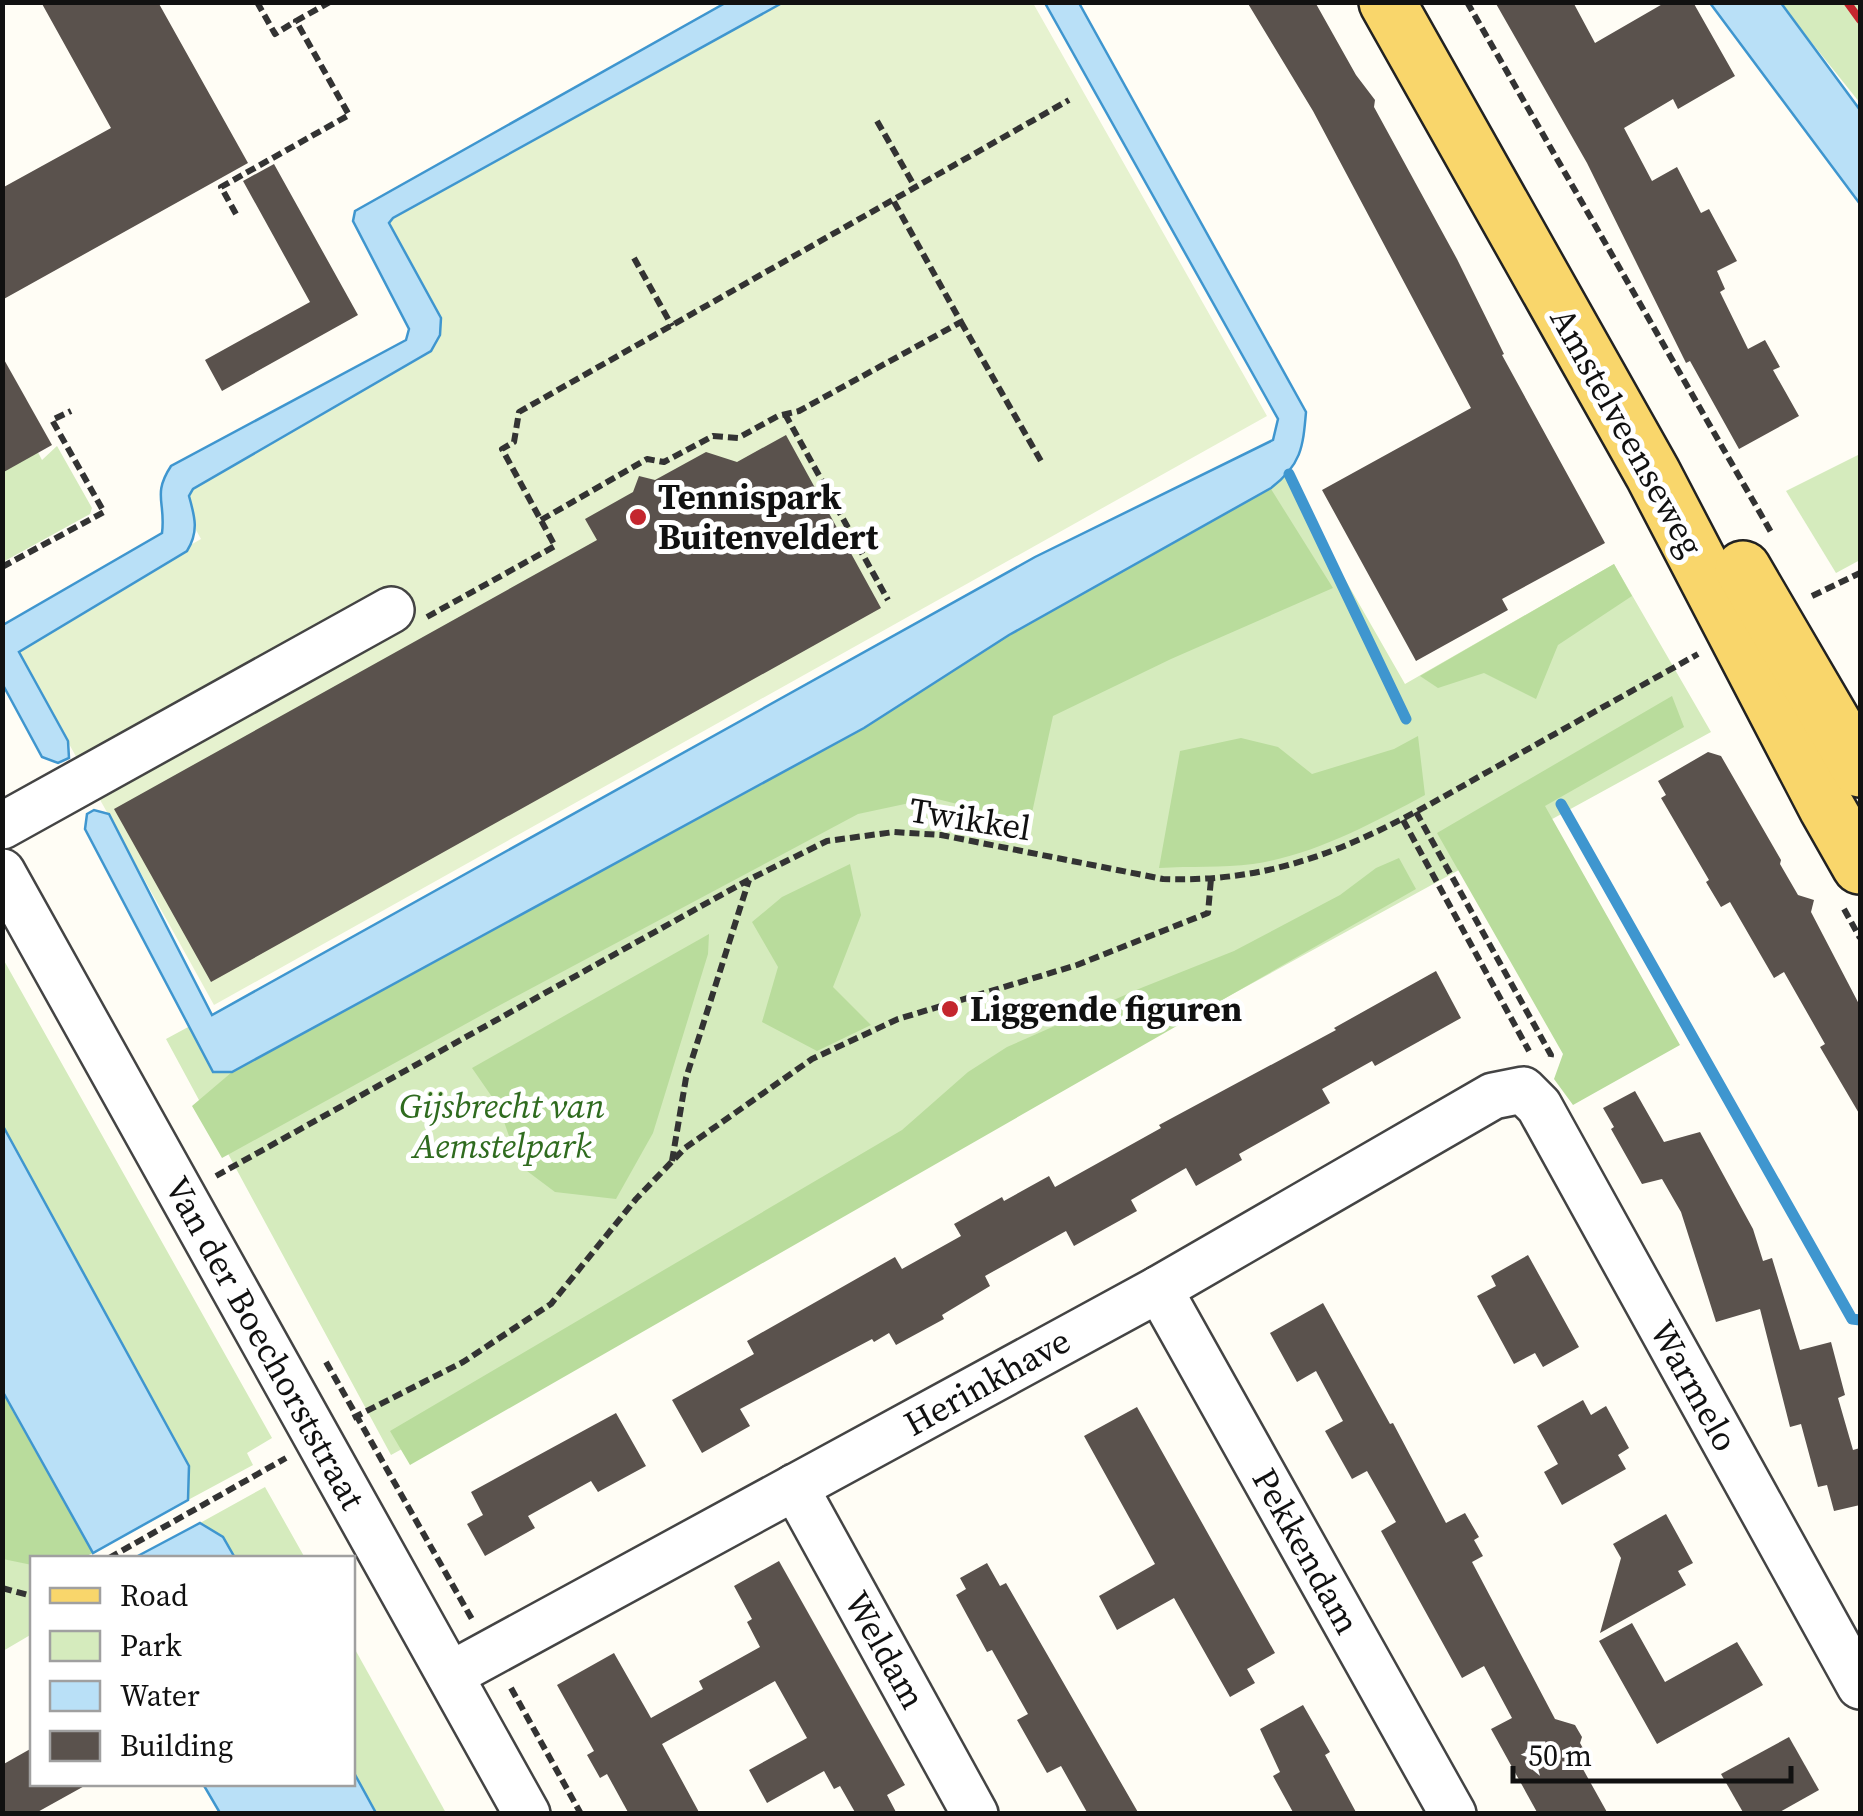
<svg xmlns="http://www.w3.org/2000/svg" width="1863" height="1816" viewBox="0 0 1863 1816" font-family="'Source Serif 4',serif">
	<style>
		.green { fill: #d5ebbd }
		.forest { fill: #b9dc9c }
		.pitch { fill: #e6f2cf }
		.water { fill: #b9e0f7; stroke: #3f96cf; stroke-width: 2.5 }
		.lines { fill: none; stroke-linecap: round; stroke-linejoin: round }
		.stream { stroke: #3f96cf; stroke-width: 11 }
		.building { fill: #5a524d }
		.minor-casing { stroke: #444; stroke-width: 50 }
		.major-casing { stroke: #222; stroke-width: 60 }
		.path { stroke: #333; stroke-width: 6; stroke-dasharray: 10 5; stroke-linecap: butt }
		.minor { stroke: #fff; stroke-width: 45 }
		.major { stroke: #f9d66b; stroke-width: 55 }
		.rail { stroke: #c4262e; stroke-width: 8 }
		.poi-dot { fill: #c4262e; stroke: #fff; stroke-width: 4 }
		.labels { text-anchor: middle; stroke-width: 10; stroke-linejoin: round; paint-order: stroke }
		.street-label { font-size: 35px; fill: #111; stroke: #fff }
		.poi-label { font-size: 35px; font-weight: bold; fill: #111; stroke: #fff; text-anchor: start }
		.park-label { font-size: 35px; font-style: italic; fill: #2f6b1f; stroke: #fff }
	</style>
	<rect width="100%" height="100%" fill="#fffdf5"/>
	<!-- green -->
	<g class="green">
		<path d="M1780,3h80v100z"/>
		<path d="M32,441l10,19 15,-14 35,62 -2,6 -87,48 -1,-104z"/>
		<path d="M1267,443l138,241 209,-120 97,168 -1320,723 -225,-416z"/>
		<path d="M1860,454v106l-24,13 -50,-82z"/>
		<path d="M2,957l270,481 -25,15 6,12 -65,35 -1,-14 -109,61 6,11h-52v76l-29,17z"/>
		<path d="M265,1487l40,71h-70l-12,-21 -23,-14z"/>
		<path d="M352,1644l94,169h-70l-23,-42z"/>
	</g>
	<!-- forest -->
	<g class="forest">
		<path d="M1258,488l13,1 62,99 -162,71 -118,57 -23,106 -97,-24 -75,16 -356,190 -280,154 -30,-52 40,-34 632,-344 145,-93 141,-80z"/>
		<path d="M1614,564l18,32 -74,49 -22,54 -52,-26 -46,15 -18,-12z"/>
		<path d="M1672,696l12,31 -139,79 135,239 -107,60 -19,-26 9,-25 -126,-221z"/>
		<path d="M1418,736l7,59c-54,29 -111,60 -172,69 -31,4 -63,2 -94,4l21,-117 61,-13 37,9 34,27 82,-25z"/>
		<path d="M1399,858l17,31 -1006,576 -20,-34 512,-301 66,-58 39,-25 134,-59 93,-37 106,-56 36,-27z"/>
		<path d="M850,864l11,51 -28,72 38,38 -54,26 -55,-29 16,-55 -26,-45 30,-25z"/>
		<path d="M709,934l-1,20 -55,179 -37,66 -61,-7 -36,-27 -20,-58 -27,-39z"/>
		<path d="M5,1398l88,155 -11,5h-50v7l-29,-6 -1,-160z"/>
	</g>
	<!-- pitch -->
	<path class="pitch" d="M771,3h262l234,413 -1053,589 -196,-353 4,-12 179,-101 -25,-45 252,-140 -67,-121z"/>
	<!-- water -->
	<g class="water">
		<path d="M727,2l55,1 -389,215 -4,5 52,95 -1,17 -9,16 -238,138 -4,7c6,21 10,36 -2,55l-168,101 49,89 1,17 -11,5 -16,-6 -39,-72v-60l159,-92c4,-31 -10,-38 9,-67l235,-126 3,-11 -56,-108 2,-10z"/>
		<path d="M1045,3h34l227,409c-3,36 -5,53 -35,76l-262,147 -145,93 -632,344h-19l-128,-243 2,-15 7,-4 15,4 103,201 823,-458 238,-117 5,-21z"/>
		<path d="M1710,3h71l79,107v94z"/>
		<path d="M3,1126l186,340 -1,34 -95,53 -90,-161z"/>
		<path d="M200,1523l23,14 12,21h-101z"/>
		<path d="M353,1771l23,42h-156l-17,-29h149z"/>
	</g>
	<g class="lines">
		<!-- stream -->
		<g class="stream">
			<path d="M1289,474l117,245"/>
			<path d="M1561,804l291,515 8,1"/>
		</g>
	</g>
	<!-- building -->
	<g class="building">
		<path d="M41,2h117l90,161 -246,137v-112l109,-60z"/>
		<path d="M1247,2h68l41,73 19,25 -1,7 83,152 47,95 -2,1 103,188 -103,56 6,11 -92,51 -94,-171 149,-82 -158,-297z"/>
		<path d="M1495,2h78l22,41 71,-41h27l42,74 -57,33 -5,-10 -49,29 28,53 25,-14 24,46 8,-4 28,52 -20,10 8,18 -5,3 28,57 17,-9 15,27 -7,3 26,46 -60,33 -49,-88 -4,2 -99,-200z"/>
		<path d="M274,164l84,151 -136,76 -17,-31 105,-58 -67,-121z"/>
		<path d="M2,356l50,89 -50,28z"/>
		<path d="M786,435l95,173 -670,374 -97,-173 483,-269 -12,-21 48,-27 6,-16 16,4 51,-28 31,10z"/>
		<path d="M1708,752l13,4 60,104 -1,4 18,31 16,5 -3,12 49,94v109l-40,-68 5,-3 -41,-72 -10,6 -44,-76 -9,5 -15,-25 3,-2 -48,-82 5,-3 -8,-14z"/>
		<path d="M1436,971l25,47 -86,48 -3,-5 -50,28 8,14 -91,51 3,6 -46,26 -10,-18 -55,32 6,11 -63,35 -8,-15 -81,45 5,10 -48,29 2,4 -48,26 -7,-12 -15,9 -2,-3 -132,70 10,17 -48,27 -30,-53 82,-46 -7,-13 148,-84 7,12 59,-33 -7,-12 48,-27 2,4 45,-25 6,11 106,-59 -2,-3 177,-95 -2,-2z"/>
		<path d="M1635,1091l29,51 36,-10 53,97 10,32 9,-3 28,92 31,-8 14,53 -7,3 15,52 7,-2v57l-26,6 -7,-26 -9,2 -17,-63 -11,3 -30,-118 -44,13 -35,-110 -19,-33 -20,5 -31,-55 3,-2 -11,-19z"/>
		<path d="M1528,1255l51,92 -36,20 -8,-14 -21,11 -37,-68 19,-10 -5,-10z"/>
		<path d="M1323,1303l67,121 3,-1 53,100 19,-10 14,24 -5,3 9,16 -11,6 83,157 20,6 7,12 -2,6 8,14 -9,5 29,52h-70l-47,-85 21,-11 -28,-52 -22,12 -81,-147 15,-9 -29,-51 -15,8 -27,-48 18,-10 -27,-50 -19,11 -27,-49z"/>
		<path d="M1583,1400l8,15 15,-9 23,42 -11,7 8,14 -64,36 -18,-33 14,-8 -21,-38z"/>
		<path d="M1137,1407l138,246 -28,16 8,14 -25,14 -56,-99 -57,32 -18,-34 56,-32 -71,-128z"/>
		<path d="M616,1413l30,53 -48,26 -7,-11 -63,35 7,12 -50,28 -18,-32 16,-9 -12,-23z"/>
		<path d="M1666,1514l27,49 -15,8 8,14 -86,48 21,-75 -8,-14z"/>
		<path d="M779,1561l126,224 -18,10 10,19h-41l-16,-28 -6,3 -10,-18 -57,32 -18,-33 58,-32 -32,-57 -113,63 38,70h-71l-22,-40 -7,4 -13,-23 7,-4 -37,-66 57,-32 37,65 52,-29 -4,-8 61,-34 -13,-25 5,-3 -18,-33z"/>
		<path d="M987,1563l13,23 6,-3 133,231h-51l-27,-48 -14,7 -30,-53 11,-6 -36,-64 -5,2 -31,-57 10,-6 -6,-11z"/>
		<path d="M1632,1623l33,59 72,-40 26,43 -106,59 -58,-103z"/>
		<path d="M1303,1705l27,47 -5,3 32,59h-63l-21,-38 7,-4 -20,-43z"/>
		<path d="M1789,1737l30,53 -43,24h-32l-23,-40z"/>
		<path d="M32,1748v36h56l-54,30h-32v-49z"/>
	</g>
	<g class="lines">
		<defs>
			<g id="minor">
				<path d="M2,826l389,-216"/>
				<path d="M2,872l525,942"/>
				<path d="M1159,1289l294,525"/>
				<path d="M795,1487l180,327"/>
				<path d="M450,1675l709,-386 334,-193 30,-6 16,16 321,580"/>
			</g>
			<g id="major">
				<path d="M1387,2l266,472 174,334 33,58"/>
				<path d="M1743,569l117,200"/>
			</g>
		</defs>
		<!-- minor casing -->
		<use href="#minor" class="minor-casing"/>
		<!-- major casing -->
		<use href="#major" class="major-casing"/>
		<!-- path -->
		<g class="path">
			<path d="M257,2l18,32 21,-13"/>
			<path d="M1467,2l304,530"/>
			<path d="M877,121l38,66"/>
			<path d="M236,214l-15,-27 128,-72 -53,-94 34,-19"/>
			<path d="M634,258l38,68"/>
			<path d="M961,322l80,139"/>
			<path d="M785,414l103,186"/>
			<path d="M541,520l106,-61 17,3 49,-26 25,2 40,-22 21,-5 162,-89 -68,-122"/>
			<path d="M2,567l102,-55 -52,-92 19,-9"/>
			<path d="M1812,596l48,-23"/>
			<path d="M427,617l128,-71 -53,-97 12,-7 5,-30 550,-312"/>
			<path d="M1416,812l135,243 -1,6"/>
			<path d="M1403,820l126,231"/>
			<path d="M1844,909l16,29"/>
			<path d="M672,1161l14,-83 63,-198"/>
			<path d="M216,1176l534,-297 77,-38 67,-9 47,3 222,44c135,5 223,-50 335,-113 67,-38 134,-75 200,-112"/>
			<path d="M326,1362l147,259"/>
			<path d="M353,1418l110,-56 88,-58 85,-105 49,-51 127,-89 86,-40 179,-54 131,-52 3,-34"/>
			<path d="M109,1558l177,-100"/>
			<path d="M2,1588l30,8"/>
			<path d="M511,1688l70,126"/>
		</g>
		<!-- minor -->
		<use href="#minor" class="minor"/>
		<!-- major -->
		<use href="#major" class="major"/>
		<!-- rail -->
		<path class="rail" d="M1847,2l13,18"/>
	</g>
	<!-- markers -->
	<g class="poi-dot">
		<circle cx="638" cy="517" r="10"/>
		<circle cx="950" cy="1009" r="10"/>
	</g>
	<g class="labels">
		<!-- street labels -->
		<g class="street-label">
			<text transform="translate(1627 432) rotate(61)" y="12">Amstelveenseweg</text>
			<text transform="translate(970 819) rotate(9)" y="12">Twikkel</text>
			<text transform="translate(265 1343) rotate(61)" y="12">Van der Boechorststraat</text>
			<text transform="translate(987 1382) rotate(-29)" y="12">Herinkhave</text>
			<text transform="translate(1694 1386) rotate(61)" y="12">Warmelo</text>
			<text transform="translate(1306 1551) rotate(61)" y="12">Pekkendam</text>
			<text transform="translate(885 1650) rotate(61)" y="12">Weldam</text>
		</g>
		<!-- poi labels -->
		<g class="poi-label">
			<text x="658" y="509">Tennispark<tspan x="658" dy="40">Buitenveldert</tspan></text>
			<text x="970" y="1021">Liggende figuren</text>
		</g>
		<!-- park labels -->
		<g class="park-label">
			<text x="502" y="1118">Gijsbrecht van<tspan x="502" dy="40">Aemstelpark</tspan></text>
		</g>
	</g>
	<!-- border -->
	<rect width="1863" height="1816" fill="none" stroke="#111111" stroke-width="10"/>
	<!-- legend -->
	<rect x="30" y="1556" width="325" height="230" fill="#ffffff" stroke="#a0a0a0" stroke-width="2.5"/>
	<rect x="50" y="1588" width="50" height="15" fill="#f9d66b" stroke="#a0a0a0" stroke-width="2.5"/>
	<text x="120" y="1606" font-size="30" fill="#111111">Road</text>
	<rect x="50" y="1631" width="50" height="30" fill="#d5ebbd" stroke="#a0a0a0" stroke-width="2.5"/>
	<text x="120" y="1656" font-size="30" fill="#111111">Park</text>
	<rect x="50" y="1681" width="50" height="30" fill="#b9e0f7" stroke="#a0a0a0" stroke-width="2.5"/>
	<text x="120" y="1706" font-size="30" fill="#111111">Water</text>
	<rect x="50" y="1731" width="50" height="30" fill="#5a524d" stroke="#a0a0a0" stroke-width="2.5"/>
	<text x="120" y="1756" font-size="30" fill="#111111">Building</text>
	<!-- scale -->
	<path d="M1513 1766v15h278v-15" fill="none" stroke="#111111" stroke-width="5"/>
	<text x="1528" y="1766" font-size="30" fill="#111111" stroke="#ffffff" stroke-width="8" paint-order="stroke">50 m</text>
</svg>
